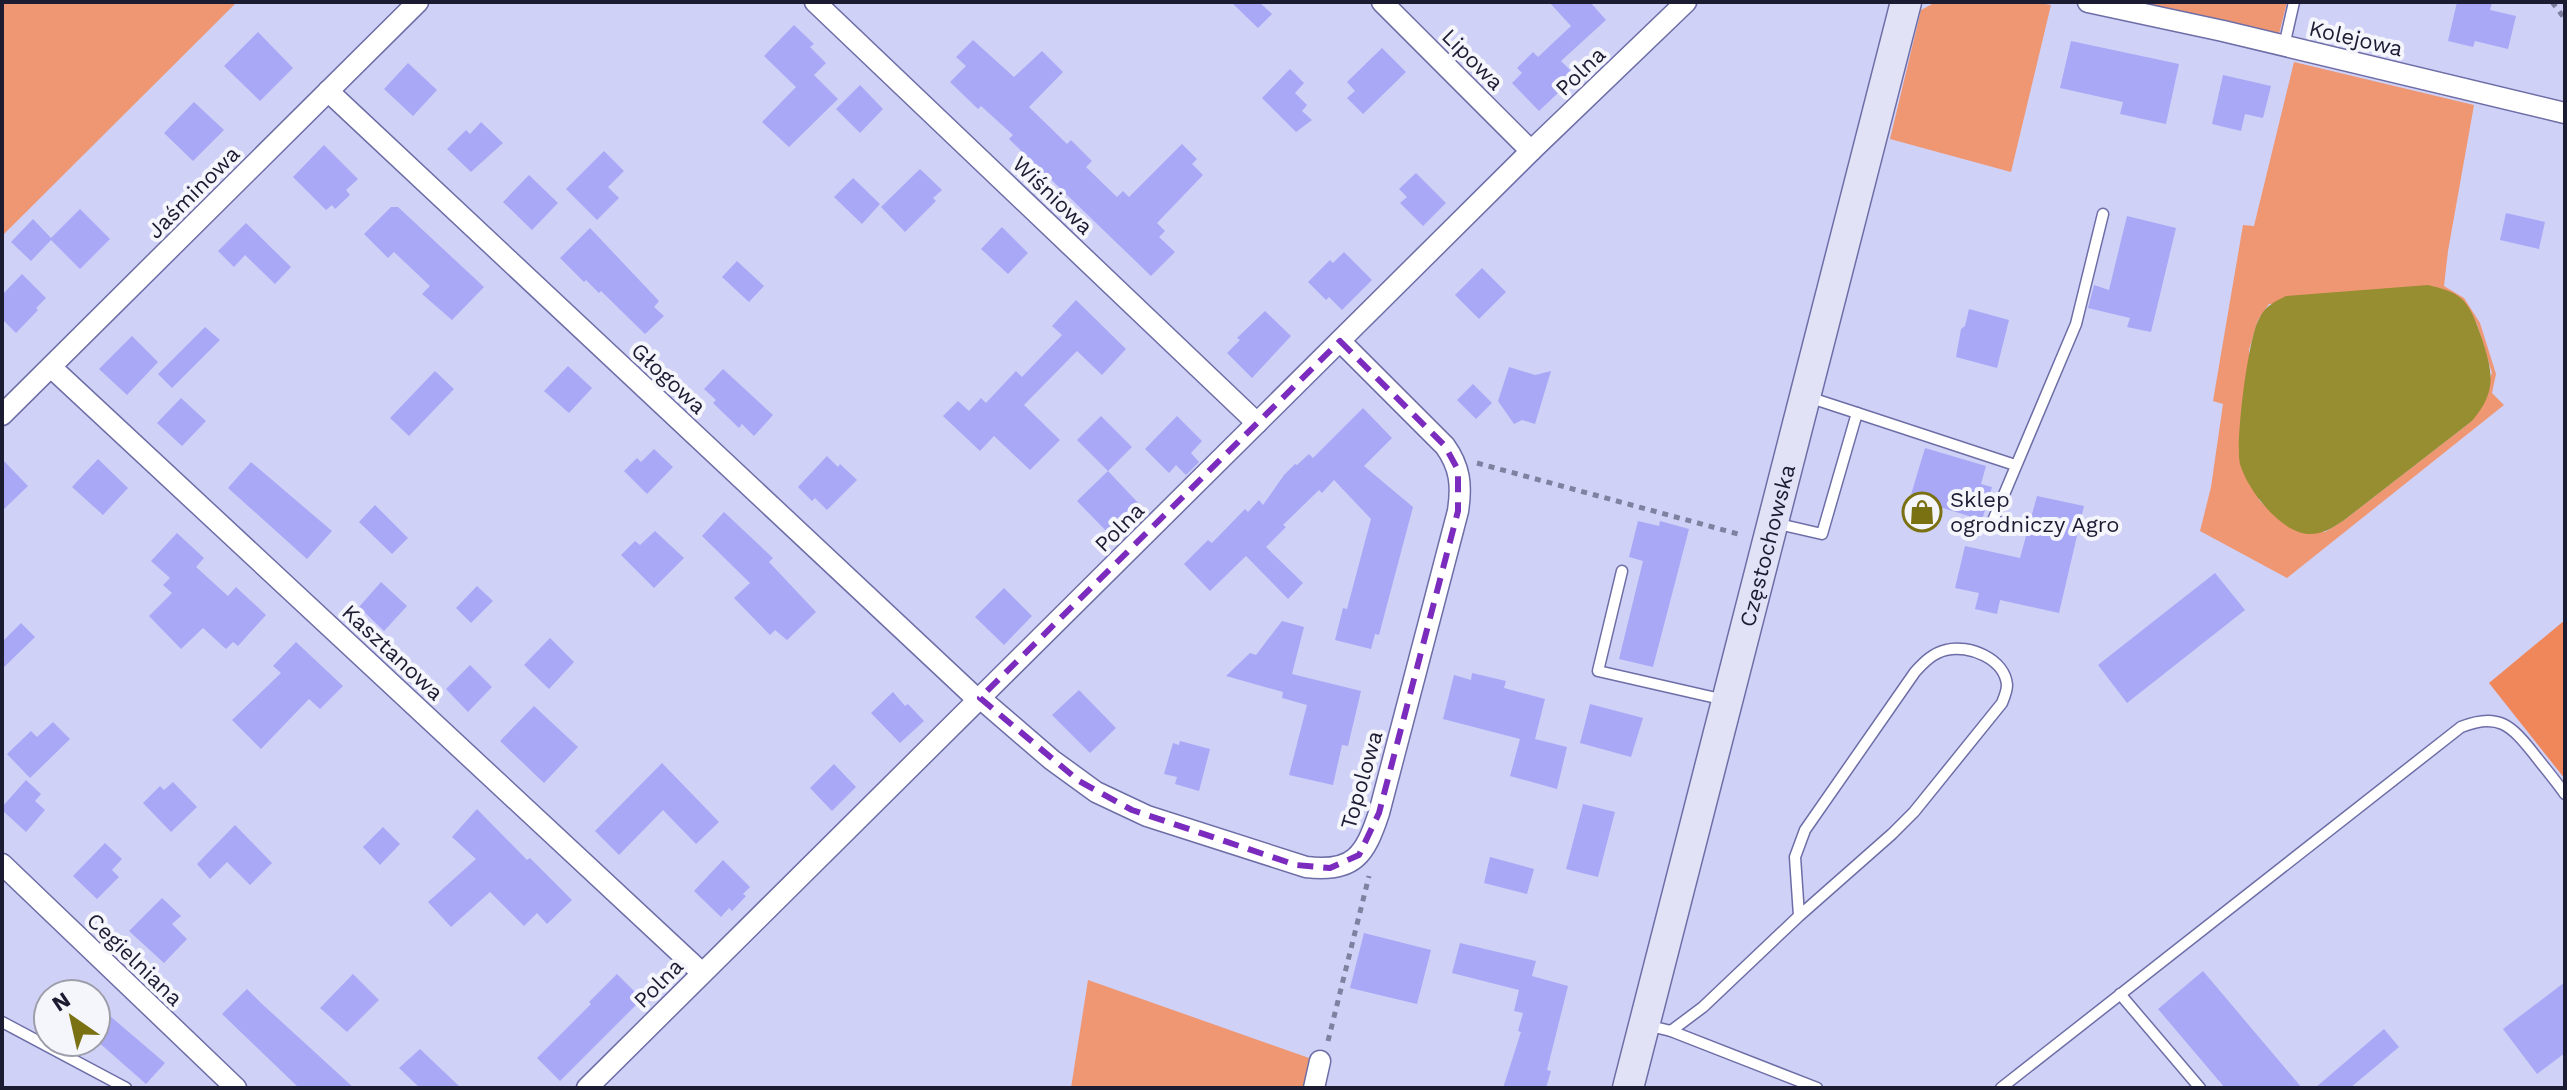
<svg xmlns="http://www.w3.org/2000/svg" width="2567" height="1090" viewBox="0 0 2567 1090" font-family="'Work Sans',sans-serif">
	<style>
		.green { fill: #ee9772; fill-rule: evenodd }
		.forest { fill: #ef875b }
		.water { fill: #978e32 }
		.building { fill: #a8a8f7 }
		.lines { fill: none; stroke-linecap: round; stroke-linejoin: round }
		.lane-casing { stroke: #6e6ea7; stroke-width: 13 }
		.street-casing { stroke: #6e6ea7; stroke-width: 23 }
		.secondary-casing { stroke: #6e6ea7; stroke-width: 33 }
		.path { stroke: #8081a0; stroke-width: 5; stroke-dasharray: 6 6; stroke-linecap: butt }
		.lane { stroke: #fff; stroke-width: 10 }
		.street { stroke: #fff; stroke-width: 20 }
		.secondary { stroke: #e1e2f6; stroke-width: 30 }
		.marked { fill: none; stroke: #7b2cbf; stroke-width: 6; stroke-dasharray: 16 10; stroke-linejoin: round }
		.labels { text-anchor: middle; stroke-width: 8; stroke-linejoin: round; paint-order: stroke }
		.street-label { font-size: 22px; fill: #1b1b32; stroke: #f5f5fc }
		.poi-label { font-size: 22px; fill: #1b1b32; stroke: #f5f5fc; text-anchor: start }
	</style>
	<rect width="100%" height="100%" fill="#d0d1f7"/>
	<!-- green -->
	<g class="green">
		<path d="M2,2h235l-235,234z"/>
		<path d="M1936,2h98l17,3 -40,167 -121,-33 31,-129z"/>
		<path d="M2126,2h161l-8,32z"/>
		<path d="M2294,62l180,43 -26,146 -4,35 20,12 16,25 16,51 -4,19 12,12 -217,173 -87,-47 11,-44 12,-83 -10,-3 30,-176 11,1zM2461,299l16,25 15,49 -20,48 -129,100 -18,11c-36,-6 -40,-5 -66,-32l-10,-150 9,-30 11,-16z"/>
		<path d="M1088,980l241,85 -4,23h-254z"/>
	</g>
	<!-- forest -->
	<path class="forest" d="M2565,620v159l-76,-96z"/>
	<!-- water -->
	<path class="water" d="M2428,285c12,3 26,6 35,15 10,11 14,25 19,39 11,34 15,53 -10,82l-129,100c-11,7 -20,13 -33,13 -29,0 -63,-45 -70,-70 -5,-21 8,-126 19,-145 6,-13 15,-17 27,-23z"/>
	<!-- building -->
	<g class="building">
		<path d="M1231,2h28l13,12 -14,14z"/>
		<path d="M1549,2h41l16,18 -45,41 15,15 -37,35 -27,-28 10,-10 -5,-5 16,-16 5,5 33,-31z"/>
		<path d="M2457,2h35l-2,8 26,6 -8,33 -33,-8 -2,6 -25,-6z"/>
		<path d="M794,25l20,19 -4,3 16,16 -12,12 24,24 -49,48 -27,-25 34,-35 -32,-31z"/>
		<path d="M258,32l35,36 -33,33 -36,-35z"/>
		<path d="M973,40l41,37 28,-26 21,21 -34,35 38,37 4,-4 21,21 -6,6 31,30 6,-6 6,6 53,-53 15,15 -5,5 11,11 -46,48 8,8 -6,6 16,15 -24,24 -142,-137 4,-4 -32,-29 -3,3 -28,-27 16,-16 -10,-9z"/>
		<path d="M2071,41l108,23 -13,60 -46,-10 3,-12 -63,-14z"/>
		<path d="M1382,48l24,24 -43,42 -16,-16 8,-7 -8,-9z"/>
		<path d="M408,63l29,27 -24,26 -29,-27z"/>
		<path d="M1290,69l14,14 -9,10 12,12 -5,6 10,9 -16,12 -34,-34z"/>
		<path d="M2223,75l48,11 -8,32 -18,-4 -4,17 -29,-7z"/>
		<path d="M860,85l23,24 -23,24 -24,-24z"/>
		<path d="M194,102l30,28 -31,31 -29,-28z"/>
		<path d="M481,122l22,21 -32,29 -24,-23 19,-19 4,4z"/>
		<path d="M324,145l34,34 -12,11 4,5 -15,14 -3,-4 -6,5 -33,-33z"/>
		<path d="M604,151l20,20 -16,16 11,11 -22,22 -31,-31z"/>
		<path d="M920,169l22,21 -9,8 3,3 -31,31 -24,-25z"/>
		<path d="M1416,173l30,30 -23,23 -23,-23 7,-6 -8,-8z"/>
		<path d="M529,175l29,28 -26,27 -29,-28z"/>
		<path d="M853,178l27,26 -18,20 -28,-27z"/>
		<path d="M391,207h7l86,80 -32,33 -30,-26 8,-8 -36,-34 -6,6 -24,-24z"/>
		<path d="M80,209l30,30 -30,30 -29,-29 -20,21 -20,-19 22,-23 18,19z"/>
		<path d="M2506,213l39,9 -6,27 -39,-9z"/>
		<path d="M2127,216l49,12 -25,104 -24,-5 3,-9 -42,-10 6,-23 15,5z"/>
		<path d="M246,223l45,44 -16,17 -30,-29 -11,12 -16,-16z"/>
		<path d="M1002,227l26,26 -20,21 -27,-25z"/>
		<path d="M590,228l69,73 -5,6 10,9 -19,18 -44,-43 -2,2 -13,-13 -2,2 -24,-24z"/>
		<path d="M1344,252l28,28 -30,30 -13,-13 -3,3 -18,-18 22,-22 3,3z"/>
		<path d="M737,261l27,25 -15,16 -27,-25z"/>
		<path d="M1482,268l24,24 -27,27 -24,-24z"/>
		<path d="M22,274l24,24 -10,10 2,2 -22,23 -14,-14v-24z"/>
		<path d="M1076,300l50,49 -24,26 -25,-24 -53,54 36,35 -30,30 -36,-34 -14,15 -37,-35 15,-15 11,10 12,-13 5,5 30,-32 6,6 40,-42 -10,-9z"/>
		<path d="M1969,309l40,11 -12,48 -41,-11 5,-28 4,-3z"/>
		<path d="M1265,311l26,25 -39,42 -25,-25 13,-13 -3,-2z"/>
		<path d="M205,327l15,13 -48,48 -14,-14z"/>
		<path d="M132,336l26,26 -31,33 -28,-26z"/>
		<path d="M568,366l24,22 -23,25 -25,-22z"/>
		<path d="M1509,367l26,8 16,-4 -16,53 -13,-4 -8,4 -16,-23z"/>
		<path d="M723,369l50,46 -19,21 -12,-12 -3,4 -26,-25 3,-3 -12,-11z"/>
		<path d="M435,371l19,18 -45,47 -19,-18z"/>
		<path d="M1473,384l19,19 -16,16 -19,-19z"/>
		<path d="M181,398l25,23 -24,25 -25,-23z"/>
		<path d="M1363,408l29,30 -28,28 49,41 -34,128 -4,-1 -4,15 -36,-9 8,-32 4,1 24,-90 -37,-39 -12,13 -3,-3 -36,35 3,2 -20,20 37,36 -15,16 -42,-43 -36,35 -26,-27 24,-24 4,3 33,-34 3,3 11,-12 4,5 21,-30 11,-11 2,1 12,-11 4,4z"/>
		<path d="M1101,416l31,31 -24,24 -31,-31z"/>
		<path d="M1177,416l25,25 -11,12 8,9 -13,13 -10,-10 -7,8 -24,-24z"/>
		<path d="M1925,448l61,18 -5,18 11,3 -10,33 -72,-22z"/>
		<path d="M654,449l19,18 -26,27 -23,-23 13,-13 4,4z"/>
		<path d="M827,456l11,11 2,-3 17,16 -30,30 -12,-12 -3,3 -14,-14z"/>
		<path d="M2,459l26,27 -26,25z"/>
		<path d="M98,459l30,29 -25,27 -31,-28z"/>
		<path d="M251,462l81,69 -25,28 -79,-71z"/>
		<path d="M1108,471l34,36 -30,30 -35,-36z"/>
		<path d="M2037,496l47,10 -25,107 -59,-13 -3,14 -22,-5 4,-16 -24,-5 10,-42 55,12z"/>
		<path d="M375,505l33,33 -16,16 -33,-32z"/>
		<path d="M724,512l49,46 -4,4 47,50 -29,28 -12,-10 -5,5 -36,-37 16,-15 -48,-47z"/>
		<path d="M1638,521l21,5 1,-5 29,8 -36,138 -34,-8 24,-98 -14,-4z"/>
		<path d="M655,531l29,27 -30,30 -33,-33 14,-14 5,4z"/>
		<path d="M177,533l27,25 -8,9 32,29 8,-9 30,28 -28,31 -5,-4 -7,7 -23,-21 -22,21 -32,-33 23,-23 -9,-8 7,-7 -19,-17z"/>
		<path d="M2215,573l30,37 -118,93 -29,-38z"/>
		<path d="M381,582l26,24 -23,25 -25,-24z"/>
		<path d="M477,586l16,15 -22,22 -15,-15z"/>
		<path d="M1004,588l28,28 -28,29 -29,-28z"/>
		<path d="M1282,621l22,6 -12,47 69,17 -13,55 -6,-1 -9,40 -44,-10 18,-70 -25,-7 1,-6 -57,-16 24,-23 6,2z"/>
		<path d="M21,623l14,14 -33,32v-27z"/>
		<path d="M550,638l24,24 -25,27 -25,-24z"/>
		<path d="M296,642l47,44 -23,23 -11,-10 -48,50 -29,-29 49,-47 -8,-7z"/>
		<path d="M470,665l22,22 -24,25 -22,-23z"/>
		<path d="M1472,673l34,8 -2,7 41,11 -10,40 32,8 -10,42 -47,-13 10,-37 -77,-20 11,-44 17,5z"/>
		<path d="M1079,690l37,38 -26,25 -38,-38z"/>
		<path d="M893,692l12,14 3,-2 16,17 -24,22 -29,-30z"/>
		<path d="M1590,704l53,14 -12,39 -51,-14z"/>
		<path d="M534,706l44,41 -34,36 -44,-42z"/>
		<path d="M53,722l17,17 -40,39 -23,-24 24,-23 6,6z"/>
		<path d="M1180,741l30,8 -11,42 -24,-7 2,-7 -13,-3 9,-31 6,2z"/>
		<path d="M662,763l57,59 -23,22 -33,-34 -44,45 -24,-24z"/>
		<path d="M834,764l22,23 -24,24 -22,-23z"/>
		<path d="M26,780l15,14 -6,7 10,9 -19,22 -24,-22v-3z"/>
		<path d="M173,782l24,25 -26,25 -28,-29 17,-17 4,4z"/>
		<path d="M1583,804l32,8 -17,65 -32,-8z"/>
		<path d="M477,809l50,51 3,-2 42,42 -25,24 -10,-11 -13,13 -34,-34 -39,35 -23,-25 48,-43 -24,-22z"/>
		<path d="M235,825l37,38 -22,22 -23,-23 -17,17 -13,-15z"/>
		<path d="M383,827l17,17 -20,21 -17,-18z"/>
		<path d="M105,843l17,16 -10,11 7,7 -22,22 -24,-23z"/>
		<path d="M1490,857l44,12 -7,25 -43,-11z"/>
		<path d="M723,860l27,27 -7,7 3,2 -14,15 -3,-3 -8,9 -27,-26z"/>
		<path d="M162,898l19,18 -9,8 15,15 -23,24 -35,-32z"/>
		<path d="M1364,933l67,17 -14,54 -67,-16z"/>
		<path d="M1460,943l76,18 -4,15 36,10 -21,84 4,1 -5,17h-43l18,-56 -3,-1 5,-18 -9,-2 5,-21 -67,-17z"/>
		<path d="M2203,971l99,117h-77l-67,-79z"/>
		<path d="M353,974l26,26 -32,32 -27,-24z"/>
		<path d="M617,974l25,25 -82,82 -23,-23 54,-54 -2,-2z"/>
		<path d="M2565,982v71l-28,21 -34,-45z"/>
		<path d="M247,989l14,14 93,85h-55l-77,-74z"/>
		<path d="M96,1004l69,59 -19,21 -50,-44z"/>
		<path d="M2384,1029l15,18 -49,41h-35z"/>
		<path d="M420,1049l41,39h-41l-21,-20z"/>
	</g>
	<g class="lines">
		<defs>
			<g id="lane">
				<path d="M2284,46l10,-44"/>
				<path d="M1857,413l158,52"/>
				<path d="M1774,523l48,11 35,-121 -49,-16"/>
				<path d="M1992,523l84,-199 27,-110"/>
				<path d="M1622,571l-24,100 127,29"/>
				<path d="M2120,994l80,94"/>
				<path d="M2,1022l124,66"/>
				<path d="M1646,1025l25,6 32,-24 96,-91 93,-82 22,-22 88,-109c2,-5 5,-12 5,-18 -2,-26 -38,-41 -61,-35 -13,3 -22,12 -31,22l-110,158 -10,27 4,59"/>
				<path d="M1671,1031l146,57"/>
				<path d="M2001,1088l460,-361c37,-15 50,-2 73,27 10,13 21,26 31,40"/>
			</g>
			<g id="street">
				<path d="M815,2l442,421"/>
				<path d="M1382,2l149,149"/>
				<path d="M2088,2l135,29 342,82"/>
				<path d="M328,91l650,609"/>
				<path d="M51,367l651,606"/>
				<path d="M2,415l416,-413"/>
				<path d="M980,698l72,62 44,32 51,24 159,51c48,6 59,-12 73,-54l79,-302c4,-26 2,-44 -13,-65l-105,-105"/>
				<path d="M2,864l234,224"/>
				<path d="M587,1088l944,-937 155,-149"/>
				<path d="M1314,1088l6,-27"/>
			</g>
			<g id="secondary">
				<path id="s1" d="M1628,1088l278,-1086"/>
			</g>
		</defs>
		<!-- lane casing -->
		<use href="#lane" class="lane-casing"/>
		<!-- street casing -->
		<use href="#street" class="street-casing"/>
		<!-- secondary casing -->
		<use href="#secondary" class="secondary-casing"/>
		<!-- path -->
		<g class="path">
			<path d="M2552,2l13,17"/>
			<path d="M1477,463l265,72"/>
			<path d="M1328,1041l41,-165"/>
		</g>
		<!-- lane -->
		<use href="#lane" class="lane"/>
		<!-- street -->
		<use href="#street" class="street"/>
		<!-- secondary -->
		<use href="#secondary" class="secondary"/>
	</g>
	<!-- marked area -->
	<path class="marked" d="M1340,341l105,105 13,24v41l-79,302 -20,42 -29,13 -34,-3 -164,-55 -53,-29 -99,-83z"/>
	<!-- icons -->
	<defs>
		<symbol id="shop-ring" viewBox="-11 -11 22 22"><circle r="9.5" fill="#f5f5fc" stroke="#7a7112" stroke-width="1.5"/><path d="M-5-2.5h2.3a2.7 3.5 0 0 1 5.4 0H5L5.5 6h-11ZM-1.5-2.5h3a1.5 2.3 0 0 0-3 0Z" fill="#7a7112"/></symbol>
	</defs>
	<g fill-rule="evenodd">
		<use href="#shop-ring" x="1900" y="490" width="44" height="44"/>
	</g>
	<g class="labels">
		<!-- street labels -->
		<g class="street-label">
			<text transform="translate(2356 38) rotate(13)" y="8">Kolejowa</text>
			<text transform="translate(1473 59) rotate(45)" y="8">Lipowa</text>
			<text transform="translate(1580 71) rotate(-44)" y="8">Polna</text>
			<text transform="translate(193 192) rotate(-45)" y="8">Jaśminowa</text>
			<text transform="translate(1053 195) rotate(44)" y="8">Wiśniowa</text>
			<text transform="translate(669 378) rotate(43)" y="8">Głogowa</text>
			<text transform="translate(1119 527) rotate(-45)" y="8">Polna</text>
			<text dy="8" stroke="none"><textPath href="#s1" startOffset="560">Częstochowska</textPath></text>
			<text transform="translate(393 652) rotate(43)" y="8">Kasztanowa</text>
			<text transform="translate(1361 780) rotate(-74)" y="8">Topolowa</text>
			<text transform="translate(135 959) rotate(44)" y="8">Cegielniana</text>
			<text transform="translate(658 983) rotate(-45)" y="8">Polna</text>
		</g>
		<!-- poi labels -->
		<g class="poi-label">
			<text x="1950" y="507">Sklep<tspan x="1950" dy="25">ogrodniczy Agro</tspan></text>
		</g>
	</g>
	<!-- border -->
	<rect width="2567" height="1090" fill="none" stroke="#1b1b32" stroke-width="8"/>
	<!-- north arrow -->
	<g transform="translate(72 1018) rotate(326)"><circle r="38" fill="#f5f5fc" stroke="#9e9eab" stroke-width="2"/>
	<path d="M0-6L14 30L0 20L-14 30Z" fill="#7a7112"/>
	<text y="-12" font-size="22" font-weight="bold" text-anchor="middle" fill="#1b1b32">N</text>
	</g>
</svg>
